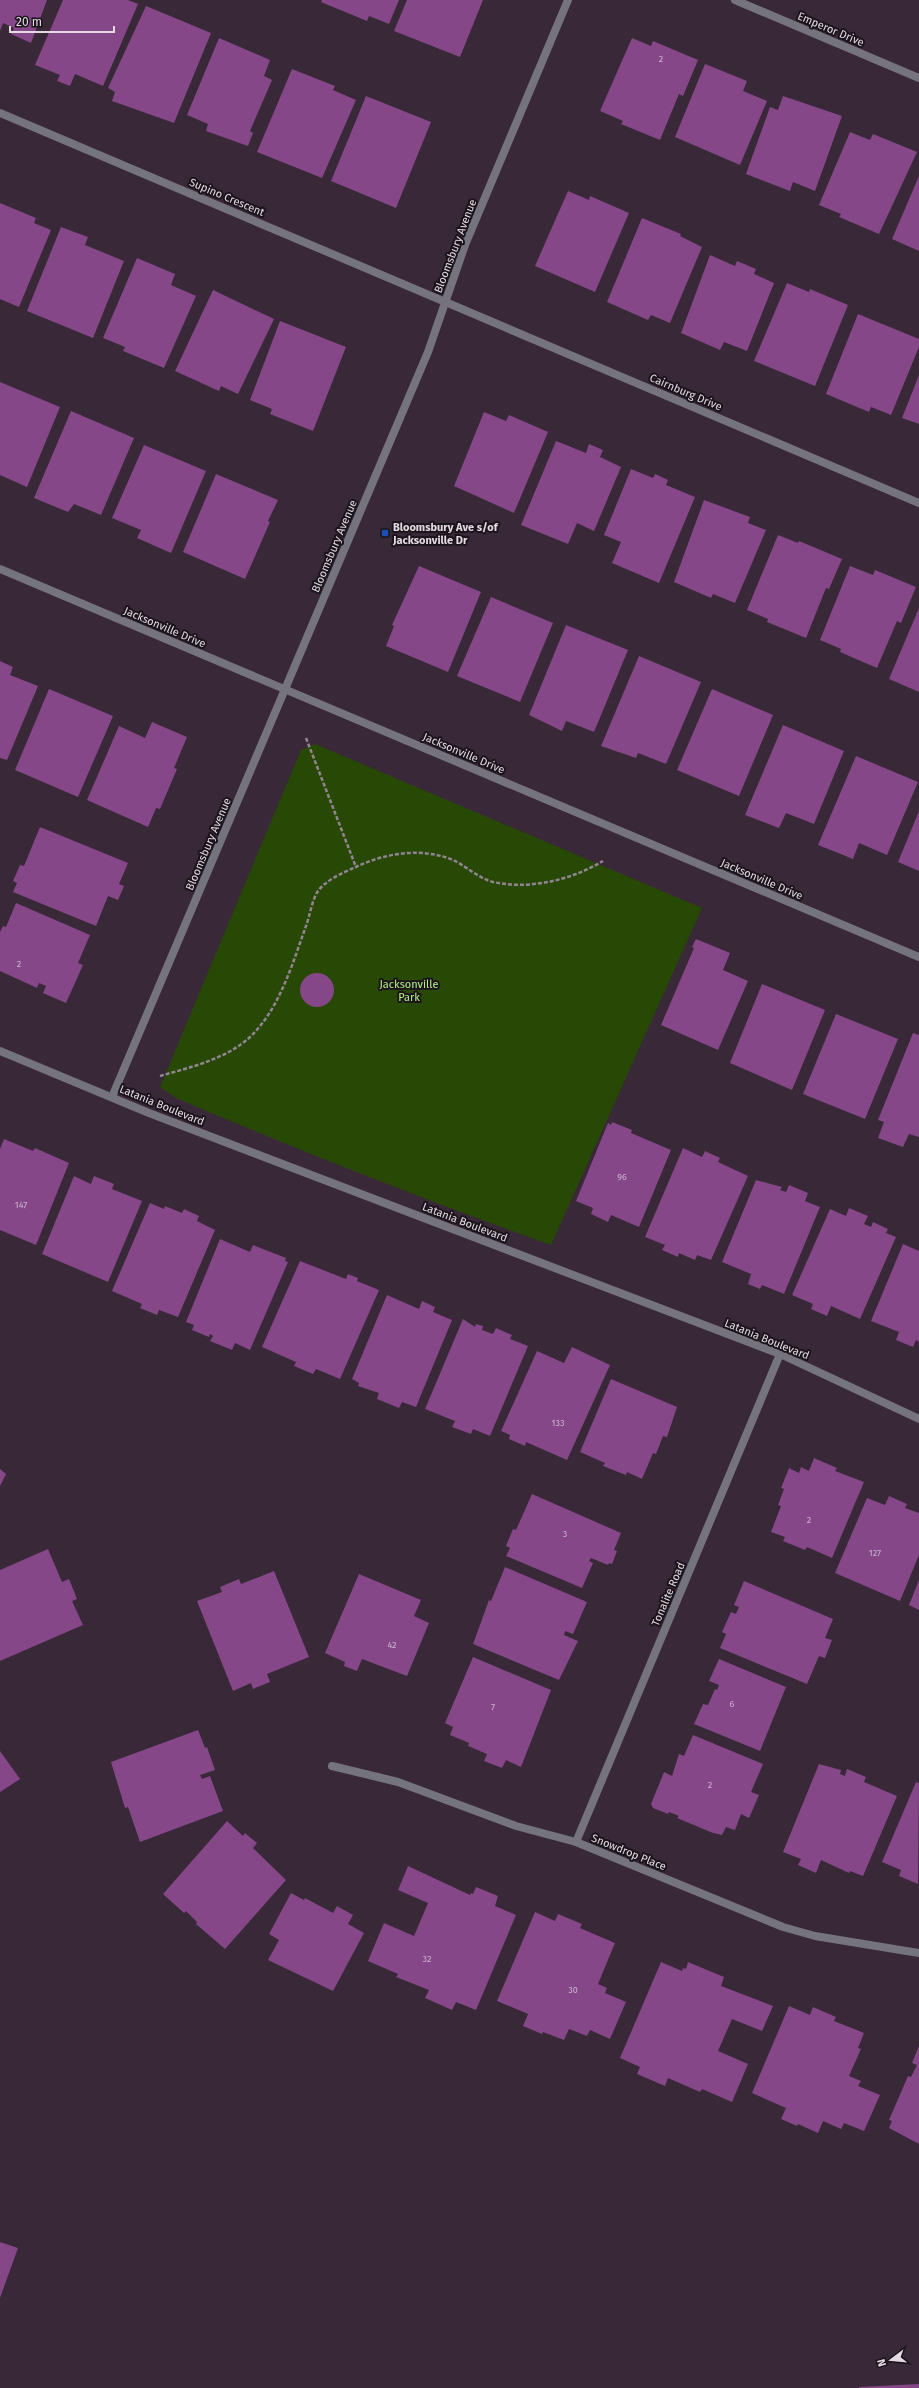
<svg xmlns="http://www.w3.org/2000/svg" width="919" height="2388" viewBox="0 0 919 2388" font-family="'Fira Sans',sans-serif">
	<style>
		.green { fill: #284906 }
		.building { fill: #854788 }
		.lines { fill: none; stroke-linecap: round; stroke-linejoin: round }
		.path { stroke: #928592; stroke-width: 2.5; stroke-dasharray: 4 2; stroke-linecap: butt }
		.street { stroke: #75737d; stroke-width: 8 }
		.transit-dot { fill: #1a4fb4; stroke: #1b141b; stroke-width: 1.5 }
		.labels { text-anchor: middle; stroke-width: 4; stroke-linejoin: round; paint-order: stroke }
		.number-label { font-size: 9px; fill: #ccb5cd }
		.street-label { font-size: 11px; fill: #e4dae4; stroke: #1b141b }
		.poi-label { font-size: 11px; font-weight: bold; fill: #e4dae4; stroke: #1b141b; text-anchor: start }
		.park-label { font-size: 11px; fill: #b3f186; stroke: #1b141b }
	</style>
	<rect width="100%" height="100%" fill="#382838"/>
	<!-- green -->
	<path class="green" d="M315,744l387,164 -151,337c-126,-45 -251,-94 -375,-147l-16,-11 141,-337z"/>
	<!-- building -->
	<g class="building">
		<path d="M0,0h47l-16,43 -20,-9 3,-6 -11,-5 -3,8z"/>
		<path d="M63,0h65l10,4 -35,82 -28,-12 -5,12 -13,-5 3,-6 -25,-10z"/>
		<path d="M322,0h77l-10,24 -20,-8 -2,5 -46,-19z"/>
		<path d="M407,0h76l-23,57 -66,-26z"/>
		<path d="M146,6l65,27 -37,90 -62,-22 3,-9 -7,-4z"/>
		<path d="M219,38l51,22 -6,16 8,4 -22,51 3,2 -5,13 -42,-15 2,-7 -21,-9z"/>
		<path d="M632,38l19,8 2,-5 45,19 -15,36 -4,-2 -19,46 -39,-16 2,-3 -23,-10z"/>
		<path d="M705,64l42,17 -4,10 24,10 -27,64 -65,-28z"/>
		<path d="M292,69l43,17 -2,4 23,10 -34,78 -65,-26z"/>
		<path d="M366,96l65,26 -35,86 -65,-27z"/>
		<path d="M783,96l59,20 -27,75 -22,-9 -3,9 -44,-17 24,-67 8,3z"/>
		<path d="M850,132l20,8 3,-6 44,18 -38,82 -40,-17 2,-3 -22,-9z"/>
		<path d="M919,176v75l-27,-12z"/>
		<path d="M568,191l21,9 1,-4 39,17 -34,79 -60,-26z"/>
		<path d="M0,203l36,15 -2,5 17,7 -32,77 -19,-8z"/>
		<path d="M642,218l39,16 -1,2 22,11 -32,76 -19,-8 -3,5 -41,-18z"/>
		<path d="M61,227l27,10 -3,8 39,16 -31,77 -66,-27z"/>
		<path d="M710,255l25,11 2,-5 19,8 -2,5 20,9 -27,68 -23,-9 -4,8 -39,-17z"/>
		<path d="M137,258l38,16 -4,11 25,11 -32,72 -41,-17 2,-4 -22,-9z"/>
		<path d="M787,283l22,9 1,-3 38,16 -33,81 -61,-25z"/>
		<path d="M213,290l61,29 -36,75 -17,-8 -2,5 -44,-20z"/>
		<path d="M858,314l61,25v8l-28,68 -20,-8 -2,5 -43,-18z"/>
		<path d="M280,321l66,26 -33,84 -43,-17 2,-5 -22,-9z"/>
		<path d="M919,375v49l-17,-6z"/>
		<path d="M0,382l60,25 -33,80 -27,-12z"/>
		<path d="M71,411l63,27 -33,77 -27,-11 -6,8 -34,-14z"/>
		<path d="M484,412l22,9 3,-6 39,17 -34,81 -60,-27z"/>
		<path d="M556,441l30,12 3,-9 14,6 -3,7 21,10 -27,64 -17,-8 -9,21 -47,-19z"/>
		<path d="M144,445l62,26 -35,82 -34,-15 4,-8 -29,-12z"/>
		<path d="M631,469l22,9 2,-4 13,6 -2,5 29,12 -36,86 -47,-20 9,-21 -17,-7z"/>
		<path d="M216,474l62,26 -10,21 2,1 -25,57 -62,-27z"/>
		<path d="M704,500l46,17 -2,6 18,7 -31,73 -22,-9 -2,4 -37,-16z"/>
		<path d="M778,535l20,8 1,-2 43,18 -13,30 -3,-1 -20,50 -39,-16 1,-3 -21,-9z"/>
		<path d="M419,566l62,26 -33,80 -62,-26 8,-20 -2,-1z"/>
		<path d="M850,566l23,9 2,-5 41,17 -15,36 -4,-2 -20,47 -37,-16 1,-3 -21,-9z"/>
		<path d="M491,597l62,26 -33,79 -63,-26z"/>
		<path d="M919,608v84l-30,-13z"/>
		<path d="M566,625l62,25 -34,82 -28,-11 -4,10 -33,-16z"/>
		<path d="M639,656l62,26 -35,82 -28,-11 -2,5 -35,-12z"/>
		<path d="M0,661l13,6 -3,8 28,11 -31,74 -7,-2z"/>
		<path d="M49,689l64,27 -35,81 -63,-27z"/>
		<path d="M712,689l61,26 -34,81 -62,-26z"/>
		<path d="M152,722l35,15 -13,31 3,1 -17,40 -4,-1 -8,19 -61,-27 32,-74 26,12z"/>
		<path d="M783,725l61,26 -30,73 -28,-11 -7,15 -34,-13z"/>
		<path d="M856,756l62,26 -31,73 -28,-12 -6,16 -35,-14z"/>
		<path d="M919,811v60l-21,-9z"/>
		<path d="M40,827l88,36 -9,21 5,2 -6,14 -10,-4 -12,30 -83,-34 4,-9 -4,-2 7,-16 4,1z"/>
		<path d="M16,903l74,32 -12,28 5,2 -17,38 -23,-10 3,-7 -7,-3 -2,5 -37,-17v-39l3,-6 3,1z"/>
		<path d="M696,939l34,14 -7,17 25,11 -30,69 -57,-25 33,-77 -2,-1z"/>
		<circle cx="317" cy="990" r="17"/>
		<path d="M762,984l63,26 -33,80 -62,-27z"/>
		<path d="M836,1014l62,25 -33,80 -62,-25z"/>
		<path d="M913,1033l6,2v102l-10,-3 -6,13 -25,-9 6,-16 -6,-2z"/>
		<path d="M612,1122l20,8 -1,3 40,17 -32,77 -28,-12 -3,7 -17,-8 2,-6 -17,-7 32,-78 3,2z"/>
		<path d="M4,1139l29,12 2,-3 34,15 -33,82 -36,-15v-81z"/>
		<path d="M683,1148l19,9 3,-6 15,7 -2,4 30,14 -37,84 -14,-5 -2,5 -16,-7 -1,4 -16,-7 3,-5 -20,-8z"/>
		<path d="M74,1176l17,8 3,-8 20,8 -2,5 30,12 -34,81 -66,-28z"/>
		<path d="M756,1180l26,7 -2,3 6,2 3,-7 19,8 -3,8 15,6 -36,87 -22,-9 -2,4 -12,-5 3,-10 -29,-12z"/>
		<path d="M150,1203l14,6 1,-3 17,7 2,-4 15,7 -2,5 18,9 -37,87 -19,-7 -2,5 -17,-7 2,-4 -30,-13z"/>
		<path d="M849,1208l19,8 -4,8 7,3 2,-5 15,7 -2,4 10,4 -36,82 -29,-13 -4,10 -16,-7 2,-5 -21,-9 38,-86 16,7z"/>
		<path d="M220,1239l30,13 3,-7 33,13 -1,3 3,1 -38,88 -15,-7 -3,7 -22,-9 3,-5 -3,-2 -1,3 -17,-7 2,-5 -8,-3z"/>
		<path d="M903,1244l16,7v91l-3,-2 -3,7 -17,-7 3,-8 -28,-11z"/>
		<path d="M300,1261l46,18 2,-5 10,4 -1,3 22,9 -39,89 -24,-10 -3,5 -19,-8 2,-4 -34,-15z"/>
		<path d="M387,1295l32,14 3,-8 13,6 -2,5 19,8 -36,87 -14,-5 -3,6 -22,-9 2,-6 -21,-7 1,-3 -7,-4z"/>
		<path d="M463,1319l12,8 1,-3 7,2 -1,4 11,4 3,-6 16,7 -2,4 18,7 -38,90 -17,-7 -2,5 -19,-7 3,-6 -30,-12z"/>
		<path d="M572,1347l38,18 -43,95 -41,-18 -1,4 -16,-7 1,-4 -9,-4 36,-80 27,12z"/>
		<path d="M611,1379l66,28 -10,30 -4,-1 -7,18 -3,-1 -11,26 -15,-7 -1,3 -23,-9 2,-3 -25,-11z"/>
		<path d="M814,1458l23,10 -2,3 29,11 -32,76 -25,-11 -2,3 -22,-9 2,-4 -14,-5 10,-26 -3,-1 6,-16 -3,-1 8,-20 10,5 2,-6 8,4z"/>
		<path d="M0,1469l6,5 -6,12z"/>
		<path d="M532,1494l89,39 -7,17 3,1 -5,13 -3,-1 -1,2 -17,-7 -2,3 4,2 -11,25 -76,-32 4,-8 -4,-2 7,-17 3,1z"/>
		<path d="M889,1496l18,8 -2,4 14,5v42l-19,46 -65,-28 32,-75 18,7z"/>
		<path d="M48,1549l14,33 7,-3 8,20 -5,2 11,24 -83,36v-91z"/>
		<path d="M505,1567l82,35 -14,32 -8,-3 -1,4 14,6 -19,39 -86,-36 16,-44 2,1z"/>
		<path d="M274,1571l35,86 -42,17 3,8 -17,7 -2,-6 -18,8 -36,-90 25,-9 -2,-5 19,-8 2,5z"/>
		<path d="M359,1574l62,26 -7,16 15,7 -22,53 -45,-17 -5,12 -13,-5 1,-4 -20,-9z"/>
		<path d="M919,1580v30l-10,-5z"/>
		<path d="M744,1581l89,38 -8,19 7,2 -7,18 -6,-2 -12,28 -87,-36 6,-14 -4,-2 9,-20 5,2 3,-7 -5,-2z"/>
		<path d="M473,1657l78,33 -30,77 -15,-7 -4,8 -18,-7 3,-7 -19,-8 1,-3 -19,-8 3,-8 -8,-4z"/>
		<path d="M719,1659l67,28 -26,64 -66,-27 9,-20 5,1 7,-16 2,1 2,-5 -10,-4z"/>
		<path d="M198,1730l7,18 2,-1 8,23 -15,5 2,4 8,-3 13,35 -83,31 -12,-35 -3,1 -14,-46z"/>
		<path d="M693,1735l70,29 -12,28 8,3 -10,23 -8,-4 -6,16 -9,-3 -4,8 -9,-2 -36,-15 2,-2 -10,-4 -1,2 -15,-6 -2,-4 13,-32 8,4 7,-22 5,2z"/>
		<path d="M0,1751l20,28 -20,13z"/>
		<path d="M819,1764l22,6 -1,4 5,2 2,-7 19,8 -2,5 33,14 -34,80 -13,-5 -1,2 -28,-13 -5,13 -18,-8 3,-6 -18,-7z"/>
		<path d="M916,1782l3,1 -1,101 -19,-8 2,-6 -19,-8z"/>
		<path d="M227,1821l16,15 2,-3 12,10 -4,5 33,32 -61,69 -29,-25 1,-2 -11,-11 -2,2 -21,-19z"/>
		<path d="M408,1866l62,29 1,-2 2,1 3,-7 22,9 -3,10 21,9 -40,95 -20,-8 -4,8 -27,-12 4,-8 -33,-13 2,-3 -30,-13 16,-38 30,13 14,-33 -30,-13z"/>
		<path d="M291,1893l13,7 1,-2 28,15 4,-7 16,9 -5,9 16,9 -31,58 -65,-31 11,-20 -10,-6z"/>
		<path d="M535,1912l20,9 3,-7 24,10 -2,4 35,15 -17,41 9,4 -2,5 21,9 -16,37 -20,-9 -3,6 -18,-7 -5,11 -21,-8 -1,2 -19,-8 5,-12 -31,-13z"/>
		<path d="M661,1962l21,9 1,-3 3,1 2,-7 36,15 -3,9 52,20 -11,25 -30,-12 -14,32 30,13 -16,38 -30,-13 -2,3 -32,-14 -3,8 -28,-12 3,-7 -20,-9z"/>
		<path d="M789,2006l21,9 3,-8 23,10 -2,4 30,12 -6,15 3,1 -12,27 12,5 -3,5 22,9 -16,36 -20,-8 -3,6 -18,-8 -5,12 -20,-9 -1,2 -16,-7 5,-11 -34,-15z"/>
		<path d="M919,2046v98l-30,-16 3,-7 -3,-1 19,-44 3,1 6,-12 -5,-2z"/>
		<path d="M0,2242l18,6 -18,50z"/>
		<path d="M919,2384v4h-60v-1z"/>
	</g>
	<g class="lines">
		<!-- path -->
		<g class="path">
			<path d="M306,738l50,129"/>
			<path d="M160,1076c31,-9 67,-17 91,-40 29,-28 42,-74 55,-110 4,-11 6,-26 12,-35 8,-11 26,-19 38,-24 29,-14 66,-20 97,-7 13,6 25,18 40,22 37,8 78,-2 110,-21"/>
		</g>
		<!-- street -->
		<g class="street">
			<path d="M735,0l184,78"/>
			<path d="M0,113l919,390"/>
			<path d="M0,569l919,388"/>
			<path d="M0,1051l149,62 631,241 139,65"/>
			<path d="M112,1097l316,-745 37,-107 103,-245"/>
			<path d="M332,1766l66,16 118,44 60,16 207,85 32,9 104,17"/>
			<path d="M576,1842l204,-488"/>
		</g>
	</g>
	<!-- markers -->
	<rect class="transit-dot" x="381" y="529" width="8" height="8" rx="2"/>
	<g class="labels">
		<!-- number labels -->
		<g class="number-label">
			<text x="661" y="62">2</text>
			<text x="19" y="967">2</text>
			<text x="622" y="1180">96</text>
			<text x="21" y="1208">147</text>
			<text x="558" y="1426">133</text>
			<text x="809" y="1523">2</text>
			<text x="565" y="1537">3</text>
			<text x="875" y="1556">127</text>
			<text x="392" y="1648">42</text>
			<text x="732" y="1707">6</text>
			<text x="493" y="1710">7</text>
			<text x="710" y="1788">2</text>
			<text x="427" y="1962">32</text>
			<text x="573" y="1993">30</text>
		</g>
		<!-- street labels -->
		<g class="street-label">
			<text transform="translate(831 29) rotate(23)" y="4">Emperor Drive</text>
			<text transform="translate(227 197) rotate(23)" y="4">Supino Crescent</text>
			<text transform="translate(455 246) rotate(-69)" y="4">Bloomsbury Avenue</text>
			<text transform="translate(686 392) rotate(23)" y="4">Cairnburg Drive</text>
			<text transform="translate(334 546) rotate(-67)" y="4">Bloomsbury Avenue</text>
			<text transform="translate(165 627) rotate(23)" y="4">Jacksonville Drive</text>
			<text transform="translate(464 753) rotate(23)" y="4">Jacksonville Drive</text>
			<text transform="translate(208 844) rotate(-67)" y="4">Bloomsbury Avenue</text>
			<text transform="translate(762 879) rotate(23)" y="4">Jacksonville Drive</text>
			<text transform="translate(162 1105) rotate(22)" y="4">Latania Boulevard</text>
			<text transform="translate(465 1222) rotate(21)" y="4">Latania Boulevard</text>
			<text transform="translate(767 1339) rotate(22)" y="4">Latania Boulevard</text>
			<text transform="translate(668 1594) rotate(-67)" y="4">Tonalite Road</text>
			<text transform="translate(629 1852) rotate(22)" y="4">Snowdrop Place</text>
		</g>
		<!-- poi labels -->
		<g class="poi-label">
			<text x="393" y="531">Bloomsbury Ave s/of<tspan x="393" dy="13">Jacksonville Dr</tspan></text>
		</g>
		<!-- park labels -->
		<g class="park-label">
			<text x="409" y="988">Jacksonville<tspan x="409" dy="13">Park</tspan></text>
		</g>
	</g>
	<!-- north arrow -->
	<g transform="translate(891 2360) rotate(254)" stroke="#1b141b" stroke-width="3" paint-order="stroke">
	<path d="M0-3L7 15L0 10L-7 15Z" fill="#e4dae4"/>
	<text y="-6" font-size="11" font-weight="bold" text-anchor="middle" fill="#e4dae4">N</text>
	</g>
	<!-- scale -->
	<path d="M10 26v6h104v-6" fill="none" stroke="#e4dae4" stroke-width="2"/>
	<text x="16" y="26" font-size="12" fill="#e4dae4" stroke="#1b141b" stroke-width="3" paint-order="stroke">20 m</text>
</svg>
